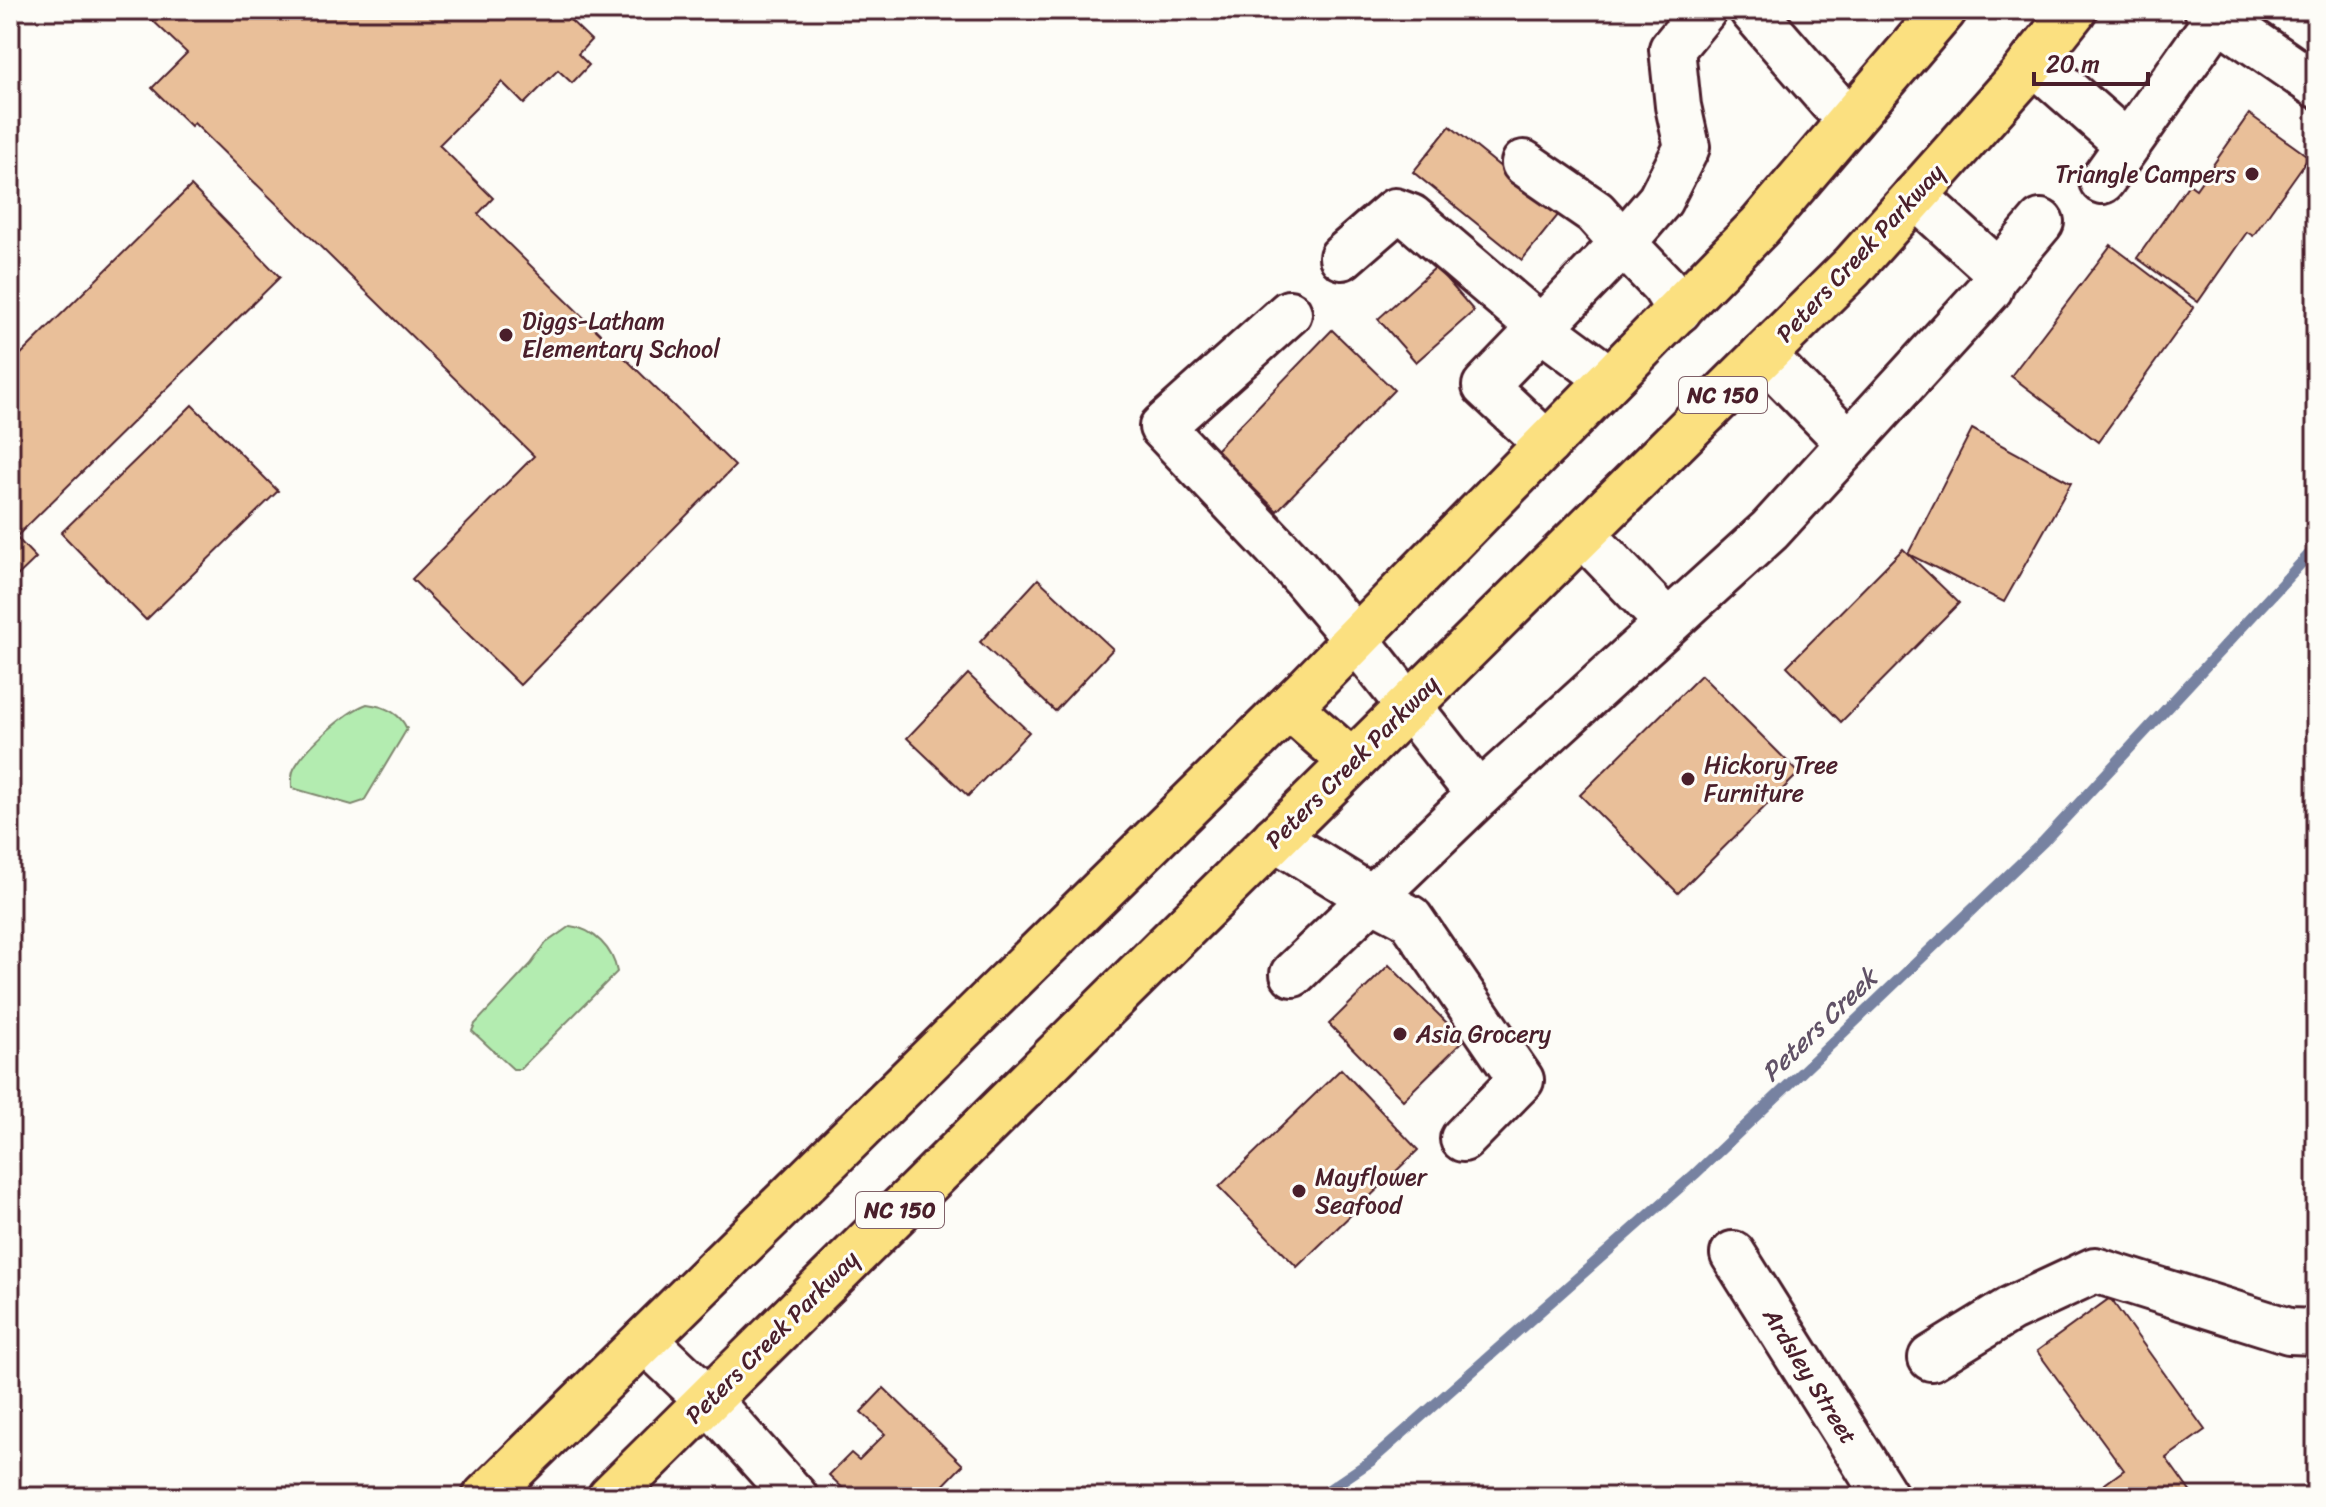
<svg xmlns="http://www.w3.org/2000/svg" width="2326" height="1507" viewBox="0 0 2326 1507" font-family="Sriracha,sans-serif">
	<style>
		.green { fill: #b3ecb0; stroke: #7e866e; stroke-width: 2 }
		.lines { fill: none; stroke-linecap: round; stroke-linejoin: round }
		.stream { stroke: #7782a1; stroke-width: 11 }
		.building { fill: #e9bf99; stroke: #4a1f2b; stroke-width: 2 }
		.minor-casing { stroke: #4a1f2b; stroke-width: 50 }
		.major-casing { stroke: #4a1f2b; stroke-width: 50 }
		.minor { stroke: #fdfcf7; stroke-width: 44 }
		.major { stroke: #fbe080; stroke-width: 44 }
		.poi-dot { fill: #4a1f2b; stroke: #fdfcf7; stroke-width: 3 }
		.labels { text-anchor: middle; stroke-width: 6; stroke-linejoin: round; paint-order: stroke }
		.shield { fill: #fdfcf7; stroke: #806168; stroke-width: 2 }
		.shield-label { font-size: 22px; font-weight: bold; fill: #4a1f2b }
		.poi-label { font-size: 24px; fill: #4a1f2b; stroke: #fdfcf7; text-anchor: start }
		.street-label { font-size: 24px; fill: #4a1f2b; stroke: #fdfcf7 }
		.water-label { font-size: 26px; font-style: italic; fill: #605166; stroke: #fdfcf7 }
	</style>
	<rect width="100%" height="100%" fill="#fdfcf7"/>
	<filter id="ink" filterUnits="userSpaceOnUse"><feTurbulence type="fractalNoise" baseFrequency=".0125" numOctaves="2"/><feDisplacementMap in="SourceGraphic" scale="16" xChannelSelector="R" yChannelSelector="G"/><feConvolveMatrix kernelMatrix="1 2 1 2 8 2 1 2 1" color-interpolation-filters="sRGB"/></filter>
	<g filter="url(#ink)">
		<!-- green -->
		<g class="green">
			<path d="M367,704c17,2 33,9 40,25l-43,72 -12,4 -60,-17c0,-7 -1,-13 2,-19 11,-21 51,-57 73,-65z"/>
			<path d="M570,926c24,3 43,23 47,46l-97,97h-7l-41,-38 3,-7 56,-60 15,-21z"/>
		</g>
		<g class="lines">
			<!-- stream -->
			<path class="stream" d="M1318,1497l53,-36 324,-287 348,-332 273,-295"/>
		</g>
		<!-- building -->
		<g class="building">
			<path d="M156,10h404l31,30 -13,14 11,11 -17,18 -14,-13 -34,34 -22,-22 -63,63 54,53 -15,16 257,252 -215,219 -108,-106 122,-123 -340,-333 -3,3 -39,-38 35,-35 -38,-36z"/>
			<path d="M2249,114l60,43 -56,79 -6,-4 -49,70 -61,-44 52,-74 7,5z"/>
			<path d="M1450,126l109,88 -37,46 -109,-88z"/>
			<path d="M191,186l89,91 -264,260 20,21 -25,24 10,10 -11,10v-237z"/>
			<path d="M2111,245l83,63 -96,134 -87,-66z"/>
			<path d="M1436,267l38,44 -58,51 -38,-43z"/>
			<path d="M1332,330l62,60 -117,121 -62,-60z"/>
			<path d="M192,405l86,86 -132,129 -85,-87z"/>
			<path d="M1972,429l99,54 -67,119 -96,-48z"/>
			<path d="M1903,549l56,54 -118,119 -54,-56z"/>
			<path d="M1038,579l75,70 -58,62 -75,-69z"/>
			<path d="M968,674l61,58 -61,64 -61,-58z"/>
			<path d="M1701,675l98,98 -121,120 -98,-98z"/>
			<path d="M1389,965l75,75 -61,60 -74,-76z"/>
			<path d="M1341,1069l77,81 -121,117 -78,-80z"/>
			<path d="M2110,1298l95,132 -39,28 28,39h-107l37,-27 -87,-119z"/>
			<path d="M884,1388l79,77 -31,32h-80l-23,-22 22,-22 8,7 26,-26 -24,-22z"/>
		</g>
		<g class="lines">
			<defs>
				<g id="minor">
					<path d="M1752,10l79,91 19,19"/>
					<path d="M2207,10l109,75"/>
					<path d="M2033,61l94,83"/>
					<path d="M1524,163l71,49 28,31 -138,143 62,58"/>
					<path d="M2102,181l121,-171"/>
					<path d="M1342,257l53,-46 16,6 130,111 69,51"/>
					<path d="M1994,278l47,-56"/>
					<path d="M1679,310l-15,-24 -41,-43 37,-43 27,-53 -9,-41 -6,-57 32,-39"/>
					<path d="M1289,313l-127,114 133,140 61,72 123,156"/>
					<path d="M1763,355l86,88"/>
					<path d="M1583,534l84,88"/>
					<path d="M1275,838l97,60 107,-103 291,-265 220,-241 4,-11 -3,-13 -76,-69"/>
					<path d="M1293,974l79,-76 38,20 111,162 -58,59"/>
					<path d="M1733,1254l153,243"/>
					<path d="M645,1340l63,60 87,97"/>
					<path d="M1931,1358l80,-49 84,-39 194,61 27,1"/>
				</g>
				<g id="major">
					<path d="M1289,707l63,55"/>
					<path d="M485,1497l823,-809 452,-462 184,-216"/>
					<path d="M610,1497l1242,-1230 168,-189 54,-68"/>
				</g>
			</defs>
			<!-- minor casing -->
			<use href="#minor" class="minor-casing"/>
			<!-- major casing -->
			<use href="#major" class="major-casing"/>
			<!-- minor -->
			<use href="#minor" class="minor"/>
			<!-- major -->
			<use href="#major" class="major"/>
		</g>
	</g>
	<!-- markers -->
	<g class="poi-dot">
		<circle cx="2252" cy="174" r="8"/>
		<circle cx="506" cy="335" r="8"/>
		<circle cx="1688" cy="779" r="8"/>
		<circle cx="1400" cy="1034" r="8"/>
		<circle cx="1299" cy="1191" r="8"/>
	</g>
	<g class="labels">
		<!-- shield labels -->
		<g class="shield">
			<rect x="1679" y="377" width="88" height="36" rx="6"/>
			<rect x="856" y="1192" width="88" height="36" rx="6"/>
		</g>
		<g class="shield-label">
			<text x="1723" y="403">NC 150</text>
			<text x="900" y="1218">NC 150</text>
		</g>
		<!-- poi labels -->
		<g class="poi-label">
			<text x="2236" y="182" text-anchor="end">Triangle Campers</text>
			<text x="522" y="329">Diggs-Latham<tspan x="522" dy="28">Elementary School</tspan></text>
			<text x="1704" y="773">Hickory Tree<tspan x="1704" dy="28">Furniture</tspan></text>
			<text x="1416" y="1042">Asia Grocery</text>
			<text x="1315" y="1185">Mayflower<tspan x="1315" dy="28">Seafood</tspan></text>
		</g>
		<!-- street labels -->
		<g class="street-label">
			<text transform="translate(1860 253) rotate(-47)" y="8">Peters Creek Parkway</text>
			<text transform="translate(1352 762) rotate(-45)" y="8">Peters Creek Parkway</text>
			<text transform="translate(772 1337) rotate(-45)" y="8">Peters Creek Parkway</text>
			<text transform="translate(1810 1376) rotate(58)" y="8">Ardsley Street</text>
		</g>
		<!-- water labels -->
		<g class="water-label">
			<text transform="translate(1819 1025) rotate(-44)" y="9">Peters Creek</text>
		</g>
	</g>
	<!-- margin -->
	<rect width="2326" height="1507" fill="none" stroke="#fdfcf7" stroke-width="40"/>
	<rect x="20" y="20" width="2286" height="1467" fill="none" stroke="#4a1f2b" stroke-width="3" filter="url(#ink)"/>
	<!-- scale -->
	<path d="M2034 72v12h114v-12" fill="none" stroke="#4a1f2b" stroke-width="4"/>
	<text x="2046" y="72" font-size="24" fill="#4a1f2b" stroke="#fdfcf7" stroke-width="6" paint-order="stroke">20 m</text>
</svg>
